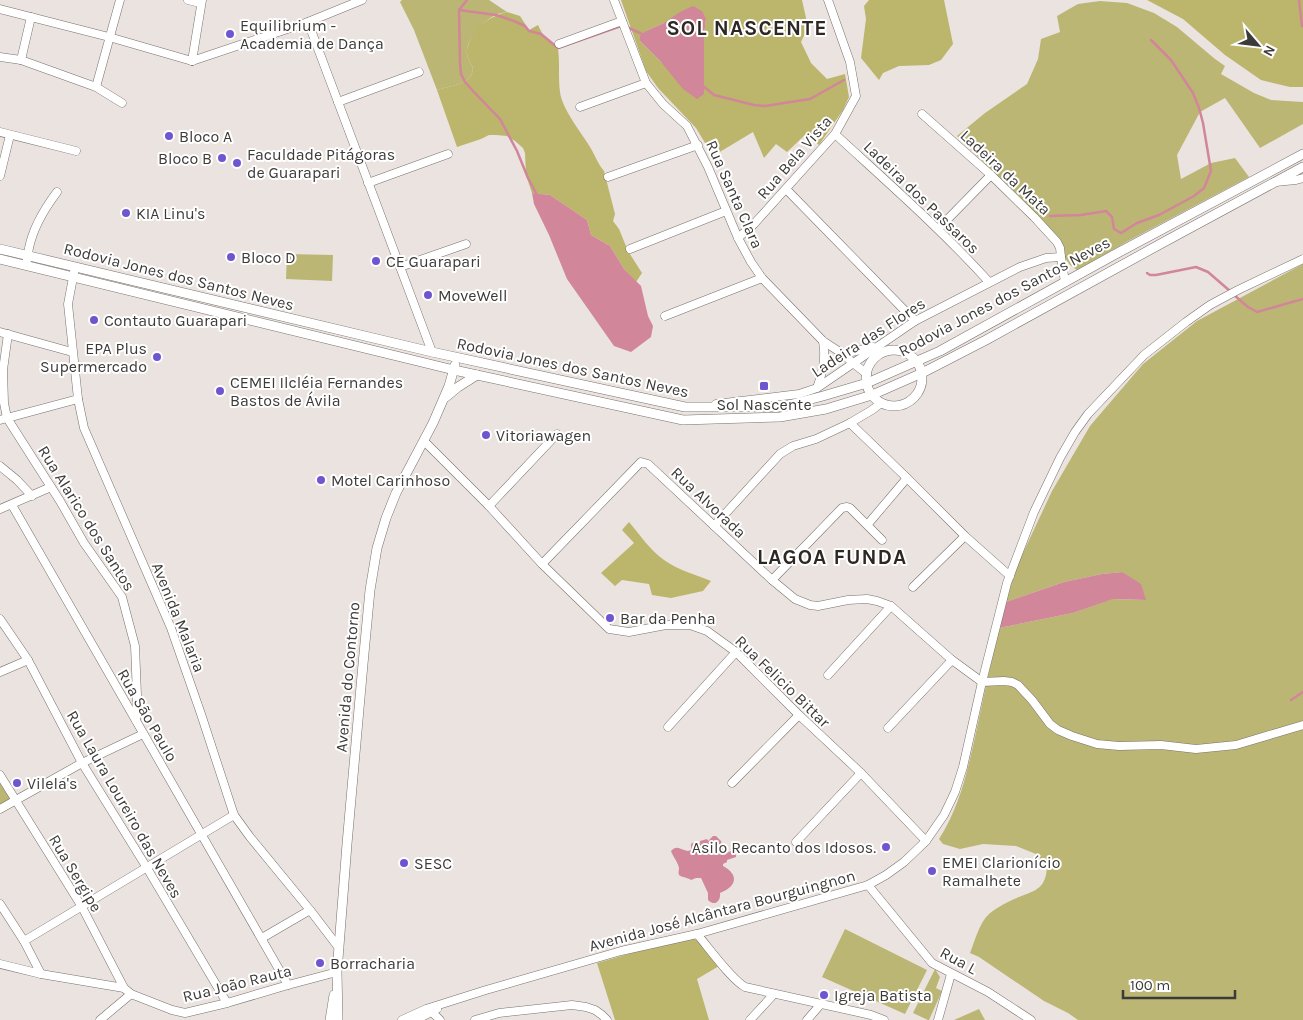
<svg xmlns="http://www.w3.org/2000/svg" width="1303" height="1020" viewBox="0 0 1303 1020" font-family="Karla,sans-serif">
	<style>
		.green { fill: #bcb674 }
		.forest { fill: #bcb56c; fill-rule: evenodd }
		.water { fill: #d18699 }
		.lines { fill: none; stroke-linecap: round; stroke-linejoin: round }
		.stream { stroke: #d18699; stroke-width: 2.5 }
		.minor-casing { stroke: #78716d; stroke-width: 9 }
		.major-casing { stroke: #78716d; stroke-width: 10 }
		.minor { stroke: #fff; stroke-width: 8 }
		.major { stroke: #fff; stroke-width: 9 }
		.poi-dot { fill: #6f56d0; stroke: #fff; stroke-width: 2 }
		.labels { text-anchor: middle; stroke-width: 4; stroke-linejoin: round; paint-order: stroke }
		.poi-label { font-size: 16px; fill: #3d3b39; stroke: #fff; text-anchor: start }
		.street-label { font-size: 16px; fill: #3d3b39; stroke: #fff }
		.district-label { font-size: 21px; font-weight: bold; letter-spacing: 1px; fill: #2e2825; stroke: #fff }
	</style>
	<rect width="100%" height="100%" fill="#ebe3df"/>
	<!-- green -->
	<g class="green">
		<path d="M402,0h87l18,12c-4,1 -8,1 -11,3 -12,5 -31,25 -29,39 2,11 11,13 2,24 -6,7 -23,9 -32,12l-23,-60 -14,-28z"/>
		<path d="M1100,1l27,2 27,10 23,14 38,32 10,7 -4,8 33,19 17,7 32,2v22l-43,24 -35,-50 -25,14 -23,43 4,24 30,-16 24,-5 14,19 -119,63 -53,30 -7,-5 -40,-57 -73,-72 28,-23 42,-29 11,-25 3,-20 19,-7 -3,-16 21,-12z"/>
		<path d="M287,254l46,1 -1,26 -46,-2z"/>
		<path d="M1303,264v756h-225l-10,-7 -24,-12 -65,-44 -9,-4c5,-12 9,-30 19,-39 8,-7 20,-13 30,-17 18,-7 27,-9 28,-31l-11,-12 -20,-8 -33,-2 -23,5 -17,-5 -4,-5c20,-31 28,-66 36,-102 8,-36 15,-73 24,-109l74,-15 39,-14 33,1 -23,-28 -20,2 -38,8 -58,20 10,-34 36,-77 38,-65 53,-62 54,-43z"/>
		<path d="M0,778l14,21 -14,8z"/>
		<path d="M845,929l82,41 -22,44 -83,-37z"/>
		<path d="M935,969l5,8 -4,11 6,3 -13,29h-1l-15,-7z"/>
		<path d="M979,1009l6,11h-31z"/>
	</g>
	<!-- forest -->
	<g class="forest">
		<path d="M621,0h181l6,27 -7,15 10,21 16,16 18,-5 4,23 -6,13 -24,35 -13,-11 -19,18 -11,-8 -12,14 -11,-26 -40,24 -17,-28 -38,-40 -12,-17zM706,19l-2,16v59l-43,-32 -21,-21 6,-10 18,-8z"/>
		<path d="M869,0h75l9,44 -12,16 -12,5 -30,1 -16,7 -4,7 -18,-22 5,-39 -2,-13z"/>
		<path d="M1147,0h156v87h-13l-29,-7 -36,-25 -42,-36z"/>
		<path d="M507,12l13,4 9,14 9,-5 6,12 14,12c2,14 0,29 2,43 2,17 21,40 30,55 5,8 8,17 14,24l11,43 -2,7 6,8 9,22 14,22 -6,9 -12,-13 -14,-23 -19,-11 -4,-15 -37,-25 -18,-2 -6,-18 -1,-22 -2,-5 -8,-7 -8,-5 -11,-1h-7l-8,4 -24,8 -20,-57c9,-3 26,-5 32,-12 9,-11 0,-13 -2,-24 -1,-4 1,-8 2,-11 6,-17 22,-27 38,-31z"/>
		<path d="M629,522c11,13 21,28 35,38 14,10 32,15 47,21l-8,10 -32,7 -19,-3 -3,-11 -27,-4 -7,6 -14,-13 33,-30 -12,-13z"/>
		<path d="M691,936l26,22 2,8 -22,13 12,41h-94l-18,-57z"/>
	</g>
	<!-- water -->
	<g class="water">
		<path d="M693,6l9,5 4,8 -2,16v59l-7,5 -14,-10 -22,-27 -21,-21v-5l6,-5 18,-8 16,-11z"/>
		<path d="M532,193l18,2 37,25 4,15 19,11 14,23 17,17 7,30 5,10 -2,11 -20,15 -17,-6 -47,-67 -18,-44 -15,-31z"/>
		<path d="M1122,572l19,12 5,16 -33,-1 -40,14 -74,15 7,-26 58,-20 38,-8z"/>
		<path d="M713,836h3l5,5 3,13 7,-3 5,2v4l-9,3v2l-4,2v2c17,9 13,21 -3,27 1,8 -5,14 -12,7v-7l-7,-15h-5l-5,2c-4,-3 -8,-2 -12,-5 -1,-2 0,-5 0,-7 -1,-6 -6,-11 -8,-17 6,-7 10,-1 17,0l3,-1v-6l3,-2 6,1v-2l7,-2 1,2z"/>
	</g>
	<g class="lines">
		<!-- stream -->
		<g class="stream">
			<path d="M467,0l-8,10 1,53 1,11 4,8 8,9 27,28 17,32 11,27 9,17"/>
			<path d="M1299,0l3,26"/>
			<path d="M459,10l37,5 18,6 11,5 4,5 12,3 17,14 63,-22"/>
			<path d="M627,27l17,8"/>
			<path d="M703,86l11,9 40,10 11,1 45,-7 34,-19"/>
			<path d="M1050,216l31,-1 25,-4 6,6 2,12 7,4 16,-10 22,-8 35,-19 10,-8 7,-17 -8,-48 -4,-15 -6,-15 -22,-33 -20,-20"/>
			<path d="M1147,273l3,2h6l40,-8 12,5 22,19"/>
			<path d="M1234,295l14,12 9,5 46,-13"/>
			<path d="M1291,700l12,-8"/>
		</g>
		<defs>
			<g id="minor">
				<path d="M188,0l12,3"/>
				<path d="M614,0l32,83 17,21 24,22 21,41 30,71 13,24 11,16 61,63 20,13 10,9 14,11"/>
				<path d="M0,9l109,28 83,24"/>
				<path d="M308,22l124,330"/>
				<path d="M559,44l63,-23"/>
				<path d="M0,57l21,3 75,27 26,16"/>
				<path d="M21,60l10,-43"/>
				<path d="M192,61l116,-39 54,-22"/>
				<path d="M192,61l10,-61"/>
				<path d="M96,87l24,-87"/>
				<path d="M338,102l81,-30"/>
				<path d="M580,107l66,-24"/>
				<path d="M922,114l69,61 43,42 23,25 3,6 1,9"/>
				<path d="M0,132l76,19"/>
				<path d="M835,134c52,48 106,95 154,148"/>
				<path d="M0,176l10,-41"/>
				<path d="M608,177l90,-32"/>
				<path d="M1275,182l21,-2 7,-2"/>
				<path d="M368,183l80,-29"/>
				<path d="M786,189l129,132"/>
				<path d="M938,229l53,-54"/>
				<path d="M738,238l16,-14 81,-90 21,-38 -6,-34 -22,-62"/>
				<path d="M630,249l96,-38"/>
				<path d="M27,260c1,-4 1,-8 2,-12 4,-20 16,-40 28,-56"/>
				<path d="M75,267l-7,37 10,95 6,29 87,200 30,86 33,101 16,22 60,73 29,38"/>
				<path d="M400,267l66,-23"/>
				<path d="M665,316l97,-38"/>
				<path d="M0,332l72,20"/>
				<path d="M8,334l-5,36 1,33 3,15 53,83 24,42 38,54 13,49 2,49 -1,25"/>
				<path d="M843,354l30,-7"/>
				<path d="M817,388c6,-17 9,-29 6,-47"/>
				<path d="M716,404l83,-10 18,-6 98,-67 105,-54 26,-9 15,-1 4,25"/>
				<path d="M0,420l78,-21"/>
				<path d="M850,423l57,55 58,58 45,40"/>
				<path d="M424,441l65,65 53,58 67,65 20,3 37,-7h24l17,6 29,21 63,63 62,58 65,68"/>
				<path d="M0,466l17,14 15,16"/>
				<path d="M12,505l276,480"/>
				<path d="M489,506l68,-72"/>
				<path d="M0,509l51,-22"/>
				<path d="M868,524l39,-46"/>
				<path d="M714,526l66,-72 13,-8 23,-7 34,-16 22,-13 9,-7"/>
				<path d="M542,564l99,-102 7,2 124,116 23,19 15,6 8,1 30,-6 19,-1 10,2 14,5 61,54 30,22 22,-1 8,1 6,3 14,15 18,24 8,6 14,6 25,8 22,2 42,-1 35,4 40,-4 67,-20"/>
				<path d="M772,580l70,-72 5,-1 3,1 32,32"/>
				<path d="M913,587l52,-51"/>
				<path d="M0,619l28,41 54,103 65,105 80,135"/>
				<path d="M0,672l28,-12"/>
				<path d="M828,675l63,-69"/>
				<path d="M668,727l68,-75"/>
				<path d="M888,728l64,-68"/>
				<path d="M0,775l82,132 42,81"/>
				<path d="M732,783l67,-68"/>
				<path d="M0,809l82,-46 61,-29"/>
				<path d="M796,842l65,-69"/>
				<path d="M868,885l64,78 56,29 43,28"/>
				<path d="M0,904l24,37 17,33"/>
				<path d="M697,934c12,14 33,44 48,53l126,28 13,5"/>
				<path d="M262,938l48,-28"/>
				<path d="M24,941l210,-126"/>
				<path d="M0,964l41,10 83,14 7,6 41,16 13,3 42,-10 61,-18 49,-13"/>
				<path d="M428,1010l4,2 8,8"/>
				<path d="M100,1020l31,-26"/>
				<path d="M402,1020l24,-11 60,-19 135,-39 76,-17 171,-49 18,-10 18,-13 22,-21 18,-26 11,-23 8,-25 19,-85 25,-99 27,-71 26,-54 15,-26 13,-18 56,-59 42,-33 24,-17 28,-15 65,-31"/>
				<path d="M416,1020l21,-11"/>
				<path d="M475,1020l24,-7 73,-8 14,2 9,3 7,5 5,5"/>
				<path d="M750,1020l24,-26"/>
				<path d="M807,1020l13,-15"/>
				<path d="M938,1020l13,-46"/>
			</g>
			<g id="major">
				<path d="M0,249l432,103 253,55h96l42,-11 44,-13 73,-32 172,-95 191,-102"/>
				<path d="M0,259l454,111 229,50 97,-3 46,-8 46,-14 50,-22 64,-33 178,-98 139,-75"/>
				<circle cx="894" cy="378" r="28"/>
				<path d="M446,397l12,-10 19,-12"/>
				<path d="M330,1020l4,-25"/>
				<path d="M338,1020l-1,-48 10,-128 16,-180 7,-74 7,-42 9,-30 10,-25 37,-70 16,-37 6,-21"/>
			</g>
		</defs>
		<!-- minor casing -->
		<use href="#minor" class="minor-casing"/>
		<!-- major casing -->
		<use href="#major" class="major-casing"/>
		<!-- minor -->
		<use href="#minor" class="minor"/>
		<!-- major -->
		<use href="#major" class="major"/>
	</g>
	<!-- markers -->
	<g class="poi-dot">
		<circle cx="230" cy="34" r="5"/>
		<circle cx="169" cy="136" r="5"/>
		<circle cx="222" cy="158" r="5"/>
		<circle cx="237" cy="163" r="5"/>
		<circle cx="126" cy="213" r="5"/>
		<circle cx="231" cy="257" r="5"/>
		<circle cx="376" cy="261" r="5"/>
		<circle cx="428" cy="295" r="5"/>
		<circle cx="94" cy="320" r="5"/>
		<circle cx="157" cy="357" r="5"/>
		<rect x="759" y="381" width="10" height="10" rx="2.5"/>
		<circle cx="220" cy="391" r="5"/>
		<circle cx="486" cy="435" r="5"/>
		<circle cx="321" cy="480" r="5"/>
		<circle cx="610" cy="618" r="5"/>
		<circle cx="17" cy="783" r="5"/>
		<circle cx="886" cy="847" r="5"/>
		<circle cx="404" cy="863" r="5"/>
		<circle cx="932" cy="871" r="5"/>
		<circle cx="320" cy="963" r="5"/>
		<circle cx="824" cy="995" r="5"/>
	</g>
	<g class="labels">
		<!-- poi labels -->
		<g class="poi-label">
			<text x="240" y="31">Equilibrium -<tspan x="240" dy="18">Academia de Dança</tspan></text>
			<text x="179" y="142">Bloco A</text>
			<text x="247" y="160">Faculdade Pitágoras<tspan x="247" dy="18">de Guarapari</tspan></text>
			<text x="212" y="164" text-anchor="end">Bloco B</text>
			<text x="136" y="219">KIA Linu's</text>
			<text x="241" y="263">Bloco D</text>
			<text x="386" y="267">CE Guarapari</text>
			<text x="438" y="301">MoveWell</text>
			<text x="104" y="326">Contauto Guarapari</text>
			<text x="147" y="354" text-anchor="end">EPA Plus<tspan x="147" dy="18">Supermercado</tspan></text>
			<text x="230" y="388">CEMEI Ilcléia Fernandes<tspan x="230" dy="18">Bastos de Ávila</tspan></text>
			<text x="764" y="410" text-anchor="middle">Sol Nascente</text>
			<text x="496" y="441">Vitoriawagen</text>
			<text x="331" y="486">Motel Carinhoso</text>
			<text x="620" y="624">Bar da Penha</text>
			<text x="27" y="789">Vilela's</text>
			<text x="876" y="853" text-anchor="end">Asilo Recanto dos Idosos.</text>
			<text x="942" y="868">EMEI Clarionício<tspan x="942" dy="18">Ramalhete</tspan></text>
			<text x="414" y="869">SESC</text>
			<text x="330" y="969">Borracharia</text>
			<text x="834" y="1001">Igreja Batista</text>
		</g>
		<!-- street labels -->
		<g class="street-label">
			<text transform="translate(794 157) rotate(-49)" y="6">Rua Bela Vista</text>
			<text transform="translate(1006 172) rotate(43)" y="6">Ladeira da Mata</text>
			<text transform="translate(735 194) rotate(66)" y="6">Rua Santa Clara</text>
			<text transform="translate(922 197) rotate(44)" y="6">Ladeira dos Passaros</text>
			<text transform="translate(179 276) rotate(14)" y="6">Rodovia Jones dos Santos Neves</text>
			<text transform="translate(1004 296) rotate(-28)" y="6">Rodovia Jones dos Santos Neves</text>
			<text transform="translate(868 337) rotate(-33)" y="6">Ladeira das Flores</text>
			<text transform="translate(573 367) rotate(12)" y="6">Rodovia Jones dos Santos Neves</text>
			<text transform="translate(709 502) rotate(43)" y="6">Rua Alvorada</text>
			<text transform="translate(87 518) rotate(58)" y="6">Rua Alarico dos Santos</text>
			<text transform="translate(179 617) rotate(68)" y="6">Avenida Malaria</text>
			<text transform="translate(347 677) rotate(-85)" y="6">Avenida do Contorno</text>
			<text transform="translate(783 681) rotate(44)" y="6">Rua Felicio Bittar</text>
			<text transform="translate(148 715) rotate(60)" y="6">Rua São Paulo</text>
			<text transform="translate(125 804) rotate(60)" y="6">Rua Laura Loureiro das Neves</text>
			<text transform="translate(76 873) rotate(59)" y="6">Rua Sergipe</text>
			<text transform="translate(722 910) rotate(-15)" y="6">Avenida José Alcântara Bourguingnon</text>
			<text transform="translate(959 960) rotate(29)" y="6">Rua L</text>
			<text transform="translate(237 983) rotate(-14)" y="6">Rua João Rauta</text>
		</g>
		<!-- district labels -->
		<g class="district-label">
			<text x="747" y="35">SOL NASCENTE</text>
			<text x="832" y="564">LAGOA FUNDA</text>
		</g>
	</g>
	<!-- north arrow -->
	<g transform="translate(1258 45) rotate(118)" stroke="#ffffff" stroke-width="4" paint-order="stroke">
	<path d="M0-4L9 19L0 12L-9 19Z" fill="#3d3b39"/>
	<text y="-8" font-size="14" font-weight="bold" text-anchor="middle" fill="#3d3b39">N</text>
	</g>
	<!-- scale -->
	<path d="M1123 990v8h112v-8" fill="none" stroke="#3d3b39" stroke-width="2.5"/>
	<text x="1130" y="990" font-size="15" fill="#3d3b39" stroke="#ffffff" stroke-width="4" paint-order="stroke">100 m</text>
</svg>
